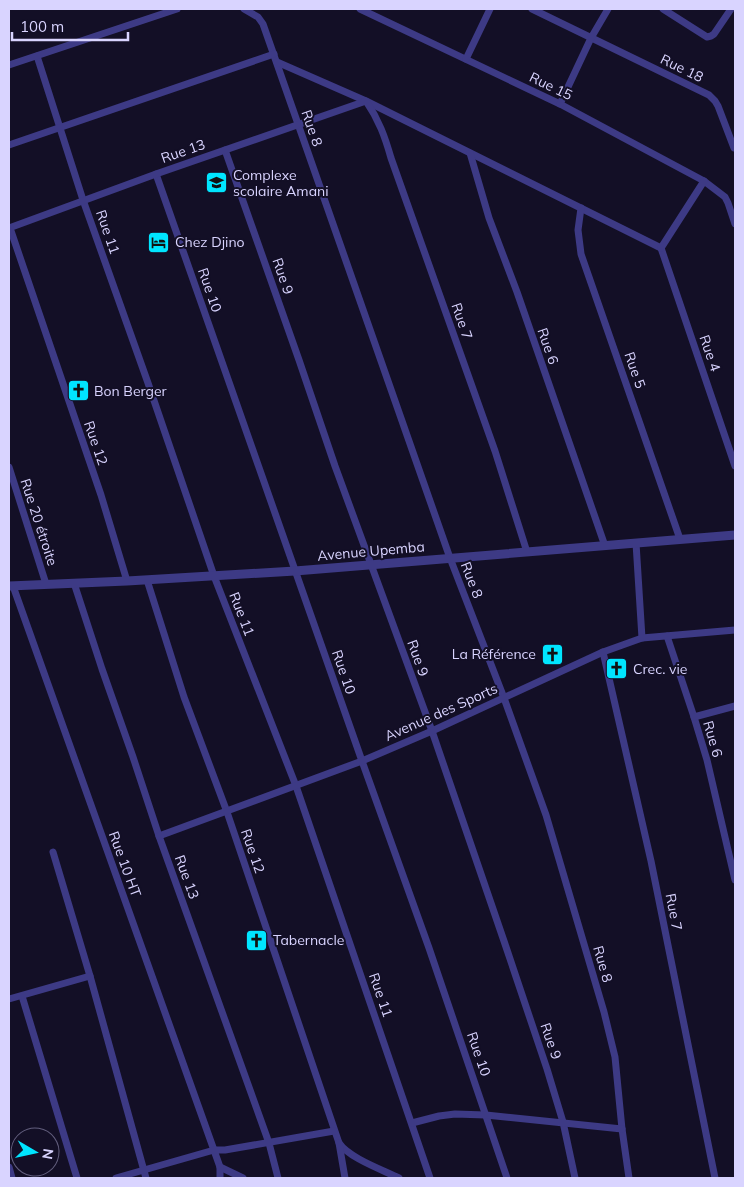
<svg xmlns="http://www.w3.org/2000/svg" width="744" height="1187" viewBox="0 0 744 1187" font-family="Mulish,sans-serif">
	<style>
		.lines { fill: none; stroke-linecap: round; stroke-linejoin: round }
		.minor { stroke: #3d3a85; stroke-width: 7 }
		.tertiary { stroke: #3d3a85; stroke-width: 9 }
		.labels { text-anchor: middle; stroke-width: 4; stroke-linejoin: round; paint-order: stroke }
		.street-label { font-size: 14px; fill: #d9d4ff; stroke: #130f26 }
		.poi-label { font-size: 14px; fill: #d9d4ff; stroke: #130f26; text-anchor: start }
	</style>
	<rect width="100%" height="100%" fill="#130f26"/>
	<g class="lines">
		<!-- minor -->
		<g class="minor">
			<path d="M244,9l14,8 5,7 187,534 54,140 42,117 58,197 11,45 7,72 7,49"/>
			<path d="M360,9l200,95 144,77 21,16 3,6 7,21"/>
			<path d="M532,9l177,86 6,6 3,5 16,42"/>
			<path d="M663,9l44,28 4,-1 3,-2 17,-25"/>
			<path d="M37,56l46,144 65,183 66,193 82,210 134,392"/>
			<path d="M466,59l24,-50"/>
			<path d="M277,62l89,39 295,147"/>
			<path d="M9,65l168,-56"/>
			<path d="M560,104l31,-66 17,-29"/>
			<path d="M9,145l265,-91"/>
			<path d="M225,150l74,210 36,106 97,265 73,213 42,125 16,53 12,56"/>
			<path d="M470,153l19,65 28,74 88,254"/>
			<path d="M156,174l206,587 67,187 78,230"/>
			<path d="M581,208l-3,22 3,24 99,285"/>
			<path d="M9,228l147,-54 210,-73c13,19 19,36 25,57l104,293 32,101"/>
			<path d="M10,228l91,267 26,86"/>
			<path d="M661,248l74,218"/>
			<path d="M661,248l43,-67"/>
			<path d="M9,467l37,117"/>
			<path d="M636,543l6,95"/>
			<path d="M147,580l37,117 43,115 112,331c10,15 44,27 60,35"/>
			<path d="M74,583l28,86 31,88 26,79 110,307 9,35"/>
			<path d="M13,586l207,581 23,11"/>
			<path d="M667,636l27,81 13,43 28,120"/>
			<path d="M603,652l48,209 64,317"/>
			<path d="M694,717l41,-11"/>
			<path d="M159,836l203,-75 70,-30 171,-79 39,-14 93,-8"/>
			<path d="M53,852l37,124 56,202"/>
			<path d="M22,996l55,182"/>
			<path d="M9,999l81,-23"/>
			<path d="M412,1123l27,-7 16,-2 31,1 136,14"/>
			<path d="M339,1143l6,35"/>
			<path d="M9,1167l3,11"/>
			<path d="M220,1167v11"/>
			<path d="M116,1178l98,-28h11l109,-19"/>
		</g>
		<!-- tertiary -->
		<path class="tertiary" d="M9,586l118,-5 168,-10 440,-36"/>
	</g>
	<!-- icons -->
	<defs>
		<symbol id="school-square" viewBox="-11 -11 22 22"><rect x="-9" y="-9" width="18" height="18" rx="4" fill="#00e5ff" stroke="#130f26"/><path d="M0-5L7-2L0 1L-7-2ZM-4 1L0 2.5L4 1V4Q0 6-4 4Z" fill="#111"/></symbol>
		<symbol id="hotel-square" viewBox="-11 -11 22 22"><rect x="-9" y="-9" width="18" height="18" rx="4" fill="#00e5ff" stroke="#130f26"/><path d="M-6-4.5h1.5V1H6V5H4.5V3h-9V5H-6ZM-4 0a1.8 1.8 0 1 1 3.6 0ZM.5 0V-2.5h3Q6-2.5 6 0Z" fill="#111"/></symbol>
		<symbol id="church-square" viewBox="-11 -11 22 22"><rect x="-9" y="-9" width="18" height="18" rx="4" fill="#00e5ff" stroke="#130f26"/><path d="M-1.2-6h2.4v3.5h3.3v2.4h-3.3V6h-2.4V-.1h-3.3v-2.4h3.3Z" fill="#111"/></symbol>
	</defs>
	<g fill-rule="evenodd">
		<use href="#school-square" x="204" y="170" width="25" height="25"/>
		<use href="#hotel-square" x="146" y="230" width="25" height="25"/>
		<use href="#church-square" x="66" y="378" width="25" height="25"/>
		<use href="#church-square" x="540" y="642" width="25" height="25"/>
		<use href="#church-square" x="604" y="656" width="25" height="25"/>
		<use href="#church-square" x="244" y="928" width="25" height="25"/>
	</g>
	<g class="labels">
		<!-- street labels -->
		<g class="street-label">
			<text transform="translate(682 68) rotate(26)" y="5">Rue 18</text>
			<text transform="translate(551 86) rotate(26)" y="5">Rue 15</text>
			<text transform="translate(312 128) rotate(71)" y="5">Rue 8</text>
			<text transform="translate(183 151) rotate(-19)" y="5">Rue 13</text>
			<text transform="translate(108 232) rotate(71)" y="5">Rue 11</text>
			<text transform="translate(283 276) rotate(71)" y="5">Rue 9</text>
			<text transform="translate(210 290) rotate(71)" y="5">Rue 10</text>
			<text transform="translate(462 321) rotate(71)" y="5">Rue 7</text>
			<text transform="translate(548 346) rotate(71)" y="5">Rue 6</text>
			<text transform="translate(710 353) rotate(71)" y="5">Rue 4</text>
			<text transform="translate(635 370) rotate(71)" y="5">Rue 5</text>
			<text transform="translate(96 443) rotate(71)" y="5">Rue 12</text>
			<text transform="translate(39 522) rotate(72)" y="5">Rue 20 étroite</text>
			<text transform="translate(371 551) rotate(-5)" y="5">Avenue Upemba</text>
			<text transform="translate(472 580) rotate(69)" y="5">Rue 8</text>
			<text transform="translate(242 614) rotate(69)" y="5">Rue 11</text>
			<text transform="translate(418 658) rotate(70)" y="5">Rue 9</text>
			<text transform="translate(344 672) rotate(71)" y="5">Rue 10</text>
			<text transform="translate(441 712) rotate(-24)" y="5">Avenue des Sports</text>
			<text transform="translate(713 739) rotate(74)" y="5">Rue 6</text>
			<text transform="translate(253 851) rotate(71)" y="5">Rue 12</text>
			<text transform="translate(125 864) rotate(70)" y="5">Rue 10 HT</text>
			<text transform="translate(187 877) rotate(70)" y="5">Rue 13</text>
			<text transform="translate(674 912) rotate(79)" y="5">Rue 7</text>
			<text transform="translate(603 964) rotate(74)" y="5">Rue 8</text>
			<text transform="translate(381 995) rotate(71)" y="5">Rue 11</text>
			<text transform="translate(551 1041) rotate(71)" y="5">Rue 9</text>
			<text transform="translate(479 1054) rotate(71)" y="5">Rue 10</text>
		</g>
		<!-- poi labels -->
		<g class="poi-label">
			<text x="233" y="180">Complexe<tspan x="233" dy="16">scolaire Amani</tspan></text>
			<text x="175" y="247">Chez Djino</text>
			<text x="94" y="396">Bon Berger</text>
			<text x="536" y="659" text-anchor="end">La Référence</text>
			<text x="633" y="674">Crec. vie</text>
			<text x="273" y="945">Tabernacle</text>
		</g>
	</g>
	<!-- border -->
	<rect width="744" height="1187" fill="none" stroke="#d9d4ff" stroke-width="20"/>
	<!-- north arrow -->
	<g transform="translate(35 1152) rotate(99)"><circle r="24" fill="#130f26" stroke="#625e7d"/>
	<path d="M0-4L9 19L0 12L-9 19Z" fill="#00e5ff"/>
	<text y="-8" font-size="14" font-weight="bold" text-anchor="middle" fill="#d9d4ff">N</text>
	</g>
	<!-- scale -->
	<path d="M12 32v8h116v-8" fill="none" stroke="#d9d4ff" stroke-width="2.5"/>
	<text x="20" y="32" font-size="15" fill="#d9d4ff" stroke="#130f26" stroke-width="4" paint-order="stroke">100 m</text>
</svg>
